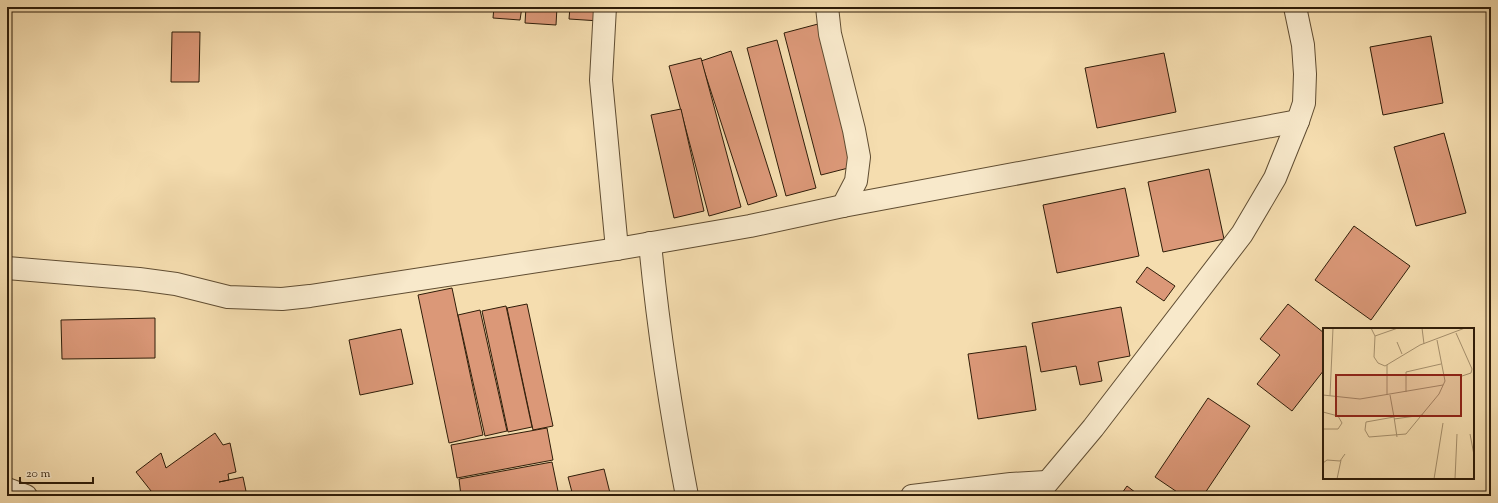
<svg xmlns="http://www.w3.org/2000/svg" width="1498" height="503" viewBox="0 0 1498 503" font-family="'Sorts Mill Goudy',serif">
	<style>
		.building { fill: #db9878; stroke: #2f1d09 }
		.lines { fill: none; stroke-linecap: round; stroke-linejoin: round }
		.minor-casing { stroke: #604d32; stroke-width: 24 }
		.minor { stroke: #f8e9cb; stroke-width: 22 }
		.inset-road { fill: none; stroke: #a6906d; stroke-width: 1 }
		.view { fill: #8f2418; fill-opacity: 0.15; stroke: #8f2418; stroke-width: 2 }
		.inset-edge { fill: none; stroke: #2f1d09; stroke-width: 2 }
	</style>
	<rect width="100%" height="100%" fill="#f5ddaf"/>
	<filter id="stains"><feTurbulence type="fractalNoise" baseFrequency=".005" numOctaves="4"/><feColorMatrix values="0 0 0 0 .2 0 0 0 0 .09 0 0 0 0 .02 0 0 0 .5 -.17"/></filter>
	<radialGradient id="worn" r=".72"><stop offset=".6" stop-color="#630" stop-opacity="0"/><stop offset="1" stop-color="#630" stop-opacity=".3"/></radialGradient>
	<!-- building -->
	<g class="building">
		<path d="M494,7h28l-2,13 -27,-2z"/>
		<path d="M526,7h31l-1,18 -31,-2z"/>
		<path d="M570,7h31l-1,14 -31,-2z"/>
		<path d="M818,24l38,142 -35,9 -37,-142z"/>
		<path d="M172,32h28l-1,50h-28z"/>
		<path d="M1431,36l12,67 -60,12 -13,-68z"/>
		<path d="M777,40l39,148 -30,8 -39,-148z"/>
		<path d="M731,51l46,145 -29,9 -47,-144z"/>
		<path d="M1164,53l12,59 -79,16 -12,-60z"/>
		<path d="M701,58l40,149 -32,9 -40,-150z"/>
		<path d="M681,109l23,102 -30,7 -23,-103z"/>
		<path d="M1444,133l22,80 -50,13 -22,-79z"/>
		<path d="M1209,169l15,70 -61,13 -15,-70z"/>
		<path d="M1125,188l14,68 -82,17 -14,-68z"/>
		<path d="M1354,226l56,40 -39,54 -56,-40z"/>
		<path d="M1147,267l28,19 -11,15 -28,-19z"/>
		<path d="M452,288l31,147 -34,8 -31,-148z"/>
		<path d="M527,304l26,122 -20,4 -26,-122z"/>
		<path d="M1288,304l36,29v37l-32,41 -35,-27 23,-29 -20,-16z"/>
		<path d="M506,306l26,121 -24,5 -26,-121z"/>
		<path d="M1121,307l9,49 -32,6 4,19 -22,4 -4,-19 -35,6 -9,-49z"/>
		<path d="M480,310l27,121 -22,5 -27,-121z"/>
		<path d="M155,318v40l-93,1 -1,-39z"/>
		<path d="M401,329l12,55 -53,11 -11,-55z"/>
		<path d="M1026,346l10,64 -58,9 -10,-65z"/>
		<path d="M1208,398l42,28 -47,70h-20l-28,-19z"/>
		<path d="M547,428l6,32 -96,18 -6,-33z"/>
		<path d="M215,433l8,12 7,-2 6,29 -8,2 1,6 -10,2 24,-5 4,19h-92l-19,-24 25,-19 5,15z"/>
		<path d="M552,462l7,34h-98l-2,-17z"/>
		<path d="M604,469l6,24 -13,3h-24l-5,-19z"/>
		<path d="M1127,486l13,10h-20z"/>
	</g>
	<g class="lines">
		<defs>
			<g id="minor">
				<path d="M605,7l-4,73 16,169"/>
				<path d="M827,7l3,27 24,96 5,27 -3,24 -13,25"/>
				<path d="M650,243c8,85 21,169 37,253"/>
				<path d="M7,268l132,11 37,5 52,13 54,2 28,-3 307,-47 133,-23 93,-20 455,-85"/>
				<path d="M7,489l19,7"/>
				<path d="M912,496l99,-12 35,-2"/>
				<path d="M1036,496l57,-68 149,-194 33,-56 23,-57 6,-18 1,-29 -2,-29 -8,-38"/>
			</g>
		</defs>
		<!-- minor casing -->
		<use href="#minor" class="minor-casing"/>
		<!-- minor -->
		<use href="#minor" class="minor"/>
	</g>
	<!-- overview -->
	<g transform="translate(1323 328)">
		<rect width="151" height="151" fill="#f5ddaf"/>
		<path class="inset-road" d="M48,0l4,8 -1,21 4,6 7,3 35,-21 45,-17M99,0l2,16M133,5l16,36 -1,4 -9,3M52,8l23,-8M74,14l5,12M64,37v30M83,64v-20l35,-8M0,67l37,4 83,-14M67,67l4,22 -28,5 -1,8 4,7 37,-3 33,-40 6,-13 -8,-41M7,68l3,-68M0,84l15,4 4,7 -4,6h-15M71,89l3,20M71,91l29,-4M147,106l4,21M0,135l4,-3 13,1 5,-7M14,151l4,-19M111,151l9,-56M132,151l2,-45"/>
		<path class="view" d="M13,47h125v41h-125z"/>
		<rect width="151" height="151" class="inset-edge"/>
	</g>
	<!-- margin -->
	<rect width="1498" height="503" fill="none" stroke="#f5ddaf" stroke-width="24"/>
	<rect x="8" y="8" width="1482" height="487" fill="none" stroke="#2f1d09" stroke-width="2"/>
	<rect x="12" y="12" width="1474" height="479" fill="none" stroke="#2f1d09"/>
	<!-- scale -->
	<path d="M20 477v6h73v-6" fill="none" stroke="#2f1d09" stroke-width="2"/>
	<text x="26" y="477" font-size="12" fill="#2f1d09" stroke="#f8e9cb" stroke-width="3" paint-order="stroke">20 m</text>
	<rect width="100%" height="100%" filter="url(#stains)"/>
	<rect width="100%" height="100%" fill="url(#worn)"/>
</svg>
